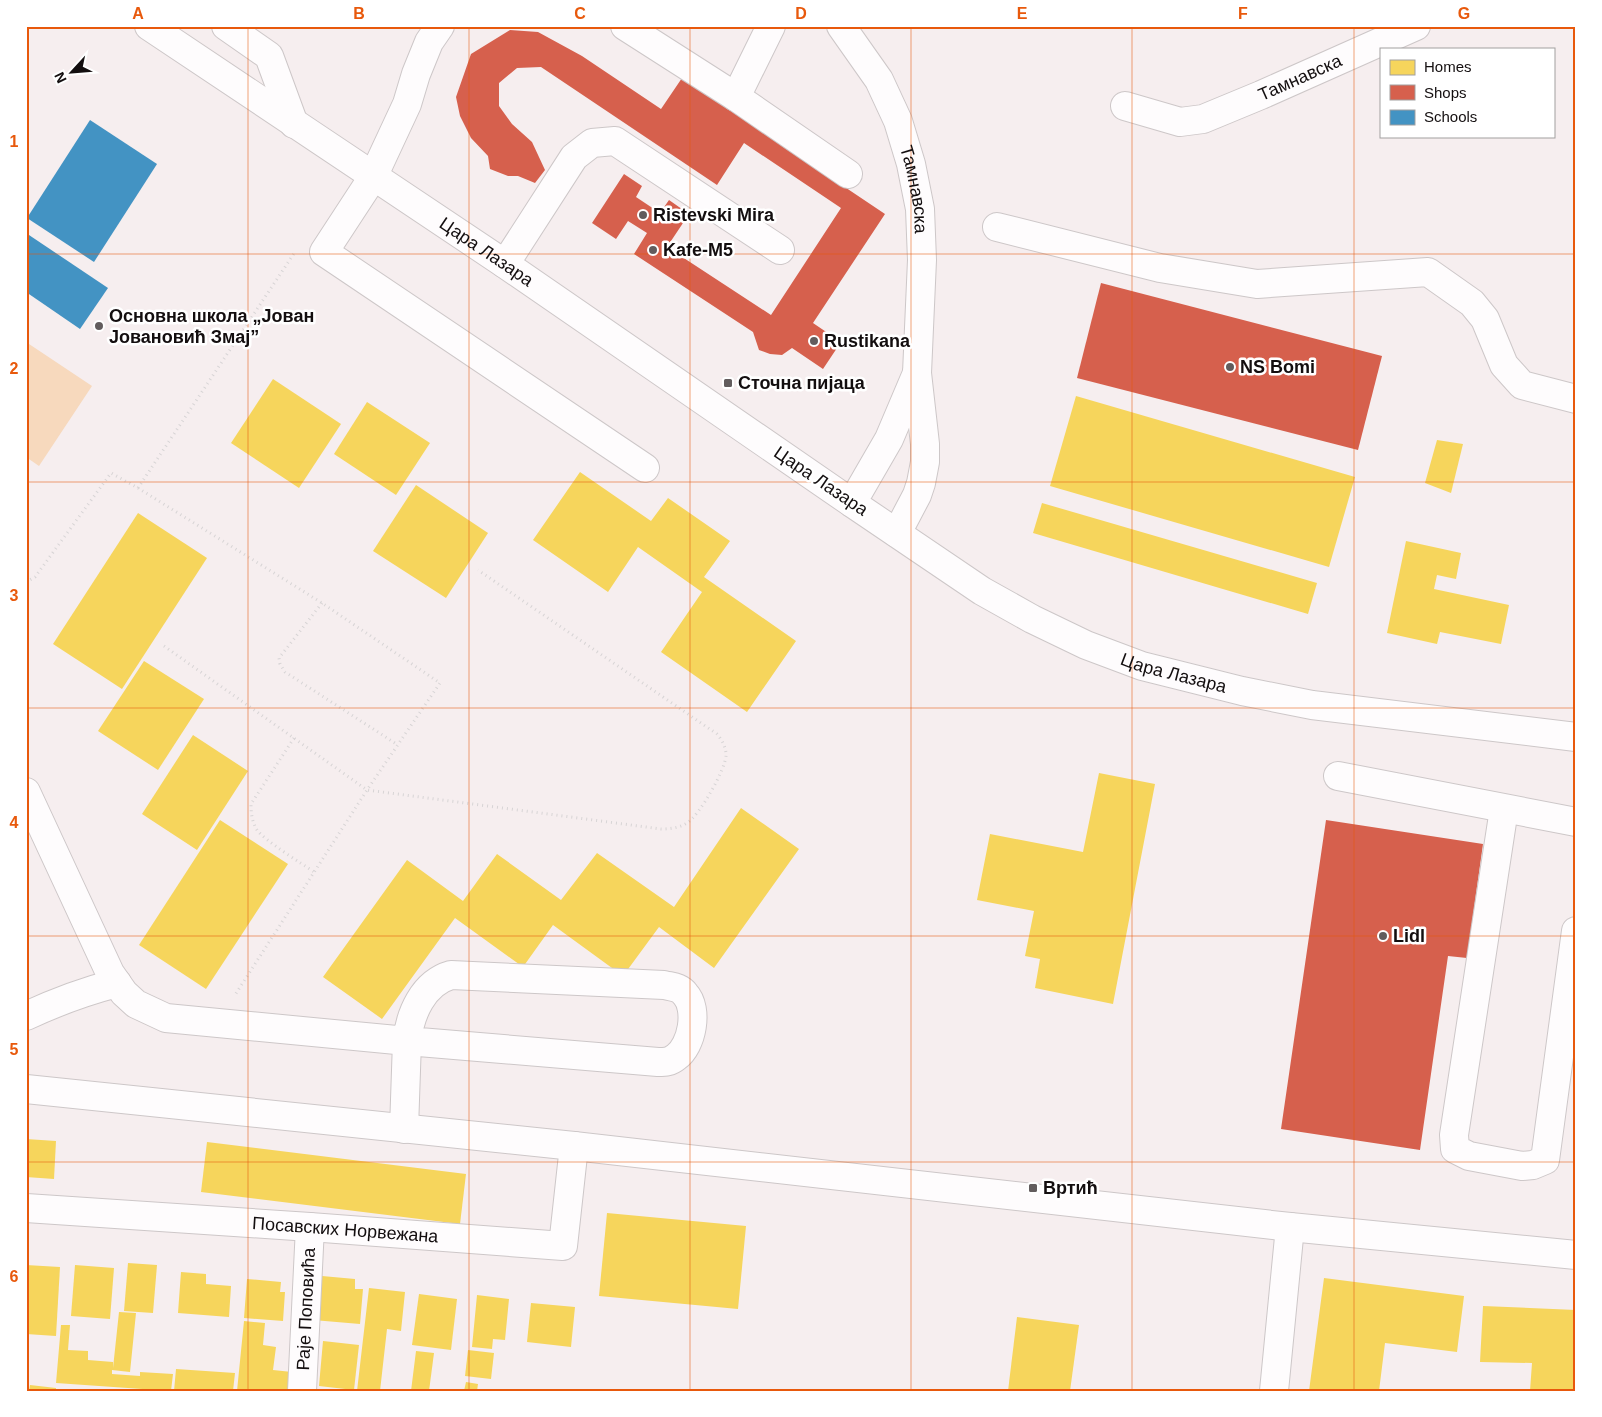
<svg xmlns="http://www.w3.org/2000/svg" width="1602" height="1417" viewBox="0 0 1602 1417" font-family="Helvetica,sans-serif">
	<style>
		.green { fill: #f7d9bd }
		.homes { fill: #f6d55c }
		.shops { fill: #d6604d }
		.schools { fill: #4393c3 }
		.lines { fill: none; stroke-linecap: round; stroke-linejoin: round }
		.minor-casing { stroke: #cdc7c8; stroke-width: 30 }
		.major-casing { stroke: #cdc7c8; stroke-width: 30 }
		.path { stroke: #d7d4d5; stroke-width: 3; stroke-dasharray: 1 4; stroke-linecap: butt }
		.minor { stroke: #fefcfd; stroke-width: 28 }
		.major { stroke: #fefcfd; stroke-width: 28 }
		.grid { fill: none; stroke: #e8590c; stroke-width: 1; stroke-opacity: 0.55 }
		.poi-dot { fill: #625c5d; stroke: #fff; stroke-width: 2 }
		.labels { text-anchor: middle; stroke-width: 5; stroke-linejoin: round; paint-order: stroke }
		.street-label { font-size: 18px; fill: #130e0f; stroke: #fff }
		.poi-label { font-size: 18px; font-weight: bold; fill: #130e0f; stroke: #fff; text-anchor: start }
		.neatline { fill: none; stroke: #e8590c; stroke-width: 2 }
		.grid-label { font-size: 16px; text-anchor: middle; font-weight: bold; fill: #e8590c }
	</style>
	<rect width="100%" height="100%" fill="#f6eeef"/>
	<!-- green -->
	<path class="green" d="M26,342l66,44 -53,80 -13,-9z"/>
	<!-- homes -->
	<g class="homes">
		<path d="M273,379l68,45 -42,64 -68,-45z"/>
		<path d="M1076,396l279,81 -26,90 -279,-81z"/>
		<path d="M367,402l63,41 -34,52 -62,-41z"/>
		<path d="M1437,440l26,4 -12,49 -26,-10z"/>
		<path d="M580,472l71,49 17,-23 62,43 -26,36 92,64 -49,71 -86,-60 41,-60 -64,-45 -30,45 -75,-52z"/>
		<path d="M416,485l72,48 -42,65 -73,-47z"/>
		<path d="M1042,503l275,80 -9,31 -275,-81z"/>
		<path d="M138,513l69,45 -85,131 -69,-45z"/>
		<path d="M1406,541l55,12 -5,26 -19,-4 -3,14 75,16 -8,39 -61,-12 -3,12 -50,-11z"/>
		<path d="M144,661l60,38 -46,71 -60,-39z"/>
		<path d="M193,735l55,36 -51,79 -55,-36z"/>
		<path d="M1099,773l56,11 -42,220 -78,-16 5,-29 -15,-3 9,-45 -57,-11 13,-66 93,18z"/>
		<path d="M741,808l58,41 -85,119 -55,-41 -36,49 -70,-51 -30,42 -68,-49 -73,101 -59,-42 84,-117 56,41 34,-47 64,46 36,-47 77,54z"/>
		<path d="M220,820l68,44 -82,125 -67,-44z"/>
		<path d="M26,1139l30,2 -2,38 -28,-2z"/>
		<path d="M207,1142l259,32 -6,50 -259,-32z"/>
		<path d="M607,1213l139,13 -8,83 -139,-13z"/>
		<path d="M128,1263l29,2 -4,48 -29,-2z"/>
		<path d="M26,1265l34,2 -4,69 -30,-2z"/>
		<path d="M75,1265l39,3 -4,51 -39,-3z"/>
		<path d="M181,1272l25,2v10l25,2 -2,31 -51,-4z"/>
		<path d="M322,1276l33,3v10h8l-3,35 -47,-4 8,-33z"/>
		<path d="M1324,1278l140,18 -7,56 -72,-9 -6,48h-70z"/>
		<path d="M247,1279l34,3 -1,10h5l-2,29 -39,-3z"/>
		<path d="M369,1288l36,4 -4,39 -14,-2 -7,62h-23z"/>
		<path d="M419,1294l38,5 -6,51 -39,-5z"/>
		<path d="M477,1295l32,4 -4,41 -12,-1 -1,10 -20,-2z"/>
		<path d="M531,1303l44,4 -4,40 -44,-5z"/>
		<path d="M1483,1306l93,4v81h-46l2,-28 -52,-1z"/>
		<path d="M119,1312l17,1 -6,59 -18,-2v4l28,2v-4l33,2 -2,17 -115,-8 5,-58h9l-2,25 20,1v9l25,2v6z"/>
		<path d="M1017,1317l62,8 -9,66h-62z"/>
		<path d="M244,1321l21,2 -2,22 13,2 -3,23 19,2 -2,19h-53z"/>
		<path d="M323,1341l36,4 -5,45 -35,-4z"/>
		<path d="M468,1350l26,3 -3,26 -26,-3z"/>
		<path d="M416,1351l18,2 -5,38h-18z"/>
		<path d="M176,1369l59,4 -2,18h-59z"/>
		<path d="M466,1382l12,2 -1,7h-13z"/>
		<path d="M30,1385l26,3v3h-27z"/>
	</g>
	<!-- shops -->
	<g class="shops">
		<path d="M510,30l28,2 44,24 79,53 21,-31 203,136 -72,109 28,19 -18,27 -31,-21 -10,7 -12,-1 -11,-4 -6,-18 -119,-78 13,-21 -19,-12 -12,18 -24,-16 32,-49 18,12 -6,11 24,16 9,-13 20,14 -22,33 104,68 70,-107 -97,-65 -27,42 -176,-118 -24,1 -18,15v23l13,18 20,18 13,28 -10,13 -17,-7h-10l-18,-7 -2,-13 -17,-18 -11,-22 -4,-19 15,-43z"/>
		<path d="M1101,283l281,73 -24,94 -281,-72z"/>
		<path d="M1326,820l157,24 -16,114 -19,-2 -28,194 -139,-21z"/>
	</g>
	<!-- schools -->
	<g class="schools">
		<path d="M90,120l67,44 -63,98 -67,-44z"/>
		<path d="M26,233l82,55 -28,41 -54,-37z"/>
	</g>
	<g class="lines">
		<defs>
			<g id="minor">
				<path id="s1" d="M149,26l356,238 347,239"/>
				<path d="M226,26l43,30 25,68"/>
				<path d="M440,26l-11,16 -13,32 -9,30 -34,73 -49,75 321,216"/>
				<path d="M625,26l111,71 112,77"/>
				<path d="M736,97l35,-71"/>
				<path id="s2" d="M1125,106l55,16 23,-3 58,-24 155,-69"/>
				<path d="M997,227l163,41 97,16 171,-12 44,31 13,16 19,46 18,20 54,14"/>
				<path d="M505,264l69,-107 18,-14 23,-2 165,109"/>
				<path d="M1338,776l238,46"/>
				<path d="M26,792l84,181 14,20 12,11 30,14 241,23 251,21c7,0 12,0 18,-5 16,-11 23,-48 9,-63 -5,-7 -13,-7 -21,-9l-213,-10c-28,8 -41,39 -44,66l-3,88"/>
				<path d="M1504,809l-50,326 1,14 14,7 53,10 11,-1 12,-5 31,-229"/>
				<path d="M26,1016c30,-14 60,-25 91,-33"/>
				<path d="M26,1089l548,57 716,81 286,28"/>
				<path id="s3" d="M26,1208l284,19 253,19 11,-100"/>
				<path id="s4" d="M302,1391l8,-164"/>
				<path d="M1274,1391l16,-164"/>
			</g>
			<g id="major">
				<path id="s5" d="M841,26l38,54 19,41 13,43 9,45 2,51 -5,113 8,71v18l-4,21 -4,12 -20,38"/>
				<path id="s6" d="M917,373l-28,66 -37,64 130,88 50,28 54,26 56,21 100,25 70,14 264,32"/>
			</g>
		</defs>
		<!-- minor casing -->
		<use href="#minor" class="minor-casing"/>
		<!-- major casing -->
		<use href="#major" class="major-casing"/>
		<!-- path -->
		<g class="path">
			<path d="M138,488l184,115 118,80 -73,107 -132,205"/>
			<path d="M26,582l9,-5 76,-104 27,15 157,-236"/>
			<path d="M322,603l-43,55 1,6 5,8 113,73"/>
			<path d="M164,646l203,144 294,39c9,0 18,-1 26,-6 12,-7 39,-54 39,-68 0,-8 -4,-15 -9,-21l-239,-164"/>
			<path d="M294,738l-43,66c0,9 1,18 6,26 8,11 44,33 57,42"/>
		</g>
		<!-- minor -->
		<use href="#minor" class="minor"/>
		<!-- major -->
		<use href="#major" class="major"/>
	</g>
	<!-- grid -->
	<path class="grid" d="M248,26v1365M469,26v1365M690,26v1365M911,26v1365M1132,26v1365M1354,26v1365M26,254h1550M26,482h1550M26,708h1550M26,936h1550M26,1162h1550"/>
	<!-- markers -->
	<g class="poi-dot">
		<circle cx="643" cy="215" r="5"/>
		<circle cx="653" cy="250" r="5"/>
		<circle cx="99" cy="326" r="5"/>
		<circle cx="814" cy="341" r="5"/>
		<circle cx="1230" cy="367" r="5"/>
		<rect x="723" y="378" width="10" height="10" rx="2.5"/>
		<circle cx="1383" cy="936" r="5"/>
		<rect x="1028" y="1183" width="10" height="10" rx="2.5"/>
	</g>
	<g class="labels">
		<!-- street labels -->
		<g class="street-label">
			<text dy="6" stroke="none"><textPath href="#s2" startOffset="186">Тамнавска</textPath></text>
			<text dy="6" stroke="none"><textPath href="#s5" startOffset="182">Тамнавска</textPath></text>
			<text dy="6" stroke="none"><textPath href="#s1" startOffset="406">Цара Лазара</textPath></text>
			<text transform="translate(821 481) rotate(34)" y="6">Цара Лазара</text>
			<text dy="6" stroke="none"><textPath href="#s6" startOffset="512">Цара Лазара</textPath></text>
			<text dy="6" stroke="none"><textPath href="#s3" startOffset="320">Посавских Норвежана</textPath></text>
			<text dy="6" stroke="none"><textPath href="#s4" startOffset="82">Раје Поповића</textPath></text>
		</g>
		<!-- poi labels -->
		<g class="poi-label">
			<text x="653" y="221">Ristevski Mira</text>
			<text x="663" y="256">Kafe-M5</text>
			<text x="109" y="322">Основна школа „Јован<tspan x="109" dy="21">Јовановић Змај”</tspan></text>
			<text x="824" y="347">Rustikana</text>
			<text x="1240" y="373">NS Bomi</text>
			<text x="738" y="389">Сточна пијаца</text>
			<text x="1393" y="942">Lidl</text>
			<text x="1043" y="1194">Вртић</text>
		</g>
	</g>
	<!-- border -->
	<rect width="1602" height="1417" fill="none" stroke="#ffffff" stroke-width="55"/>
	<!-- legend -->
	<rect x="1380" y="48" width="175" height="90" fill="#ffffff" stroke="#a19f9f"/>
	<rect x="1390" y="60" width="25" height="15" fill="#f6d55c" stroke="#a19f9f"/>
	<text x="1424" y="72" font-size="15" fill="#130e0f">Homes</text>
	<rect x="1390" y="85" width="25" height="15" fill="#d6604d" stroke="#a19f9f"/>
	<text x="1424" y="98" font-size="15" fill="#130e0f">Shops</text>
	<rect x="1390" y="110" width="25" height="15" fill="#4393c3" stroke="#a19f9f"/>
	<text x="1424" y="122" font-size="15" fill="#130e0f">Schools</text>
	<!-- north arrow -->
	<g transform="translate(72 72) rotate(244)" stroke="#ffffff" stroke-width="4" paint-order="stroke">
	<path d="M0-4L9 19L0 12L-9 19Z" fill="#130e0f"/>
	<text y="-8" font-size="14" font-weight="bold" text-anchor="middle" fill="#130e0f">N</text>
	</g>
	<rect x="28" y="28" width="1546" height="1362" class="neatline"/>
	<g class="grid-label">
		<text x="138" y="19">A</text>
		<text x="359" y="19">B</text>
		<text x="580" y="19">C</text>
		<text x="801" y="19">D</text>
		<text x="1022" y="19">E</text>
		<text x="1243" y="19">F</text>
		<text x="1464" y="19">G</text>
		<text x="14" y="147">1</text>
		<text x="14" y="374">2</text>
		<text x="14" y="601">3</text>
		<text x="14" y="828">4</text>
		<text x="14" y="1055">5</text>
		<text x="14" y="1282">6</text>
	</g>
</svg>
